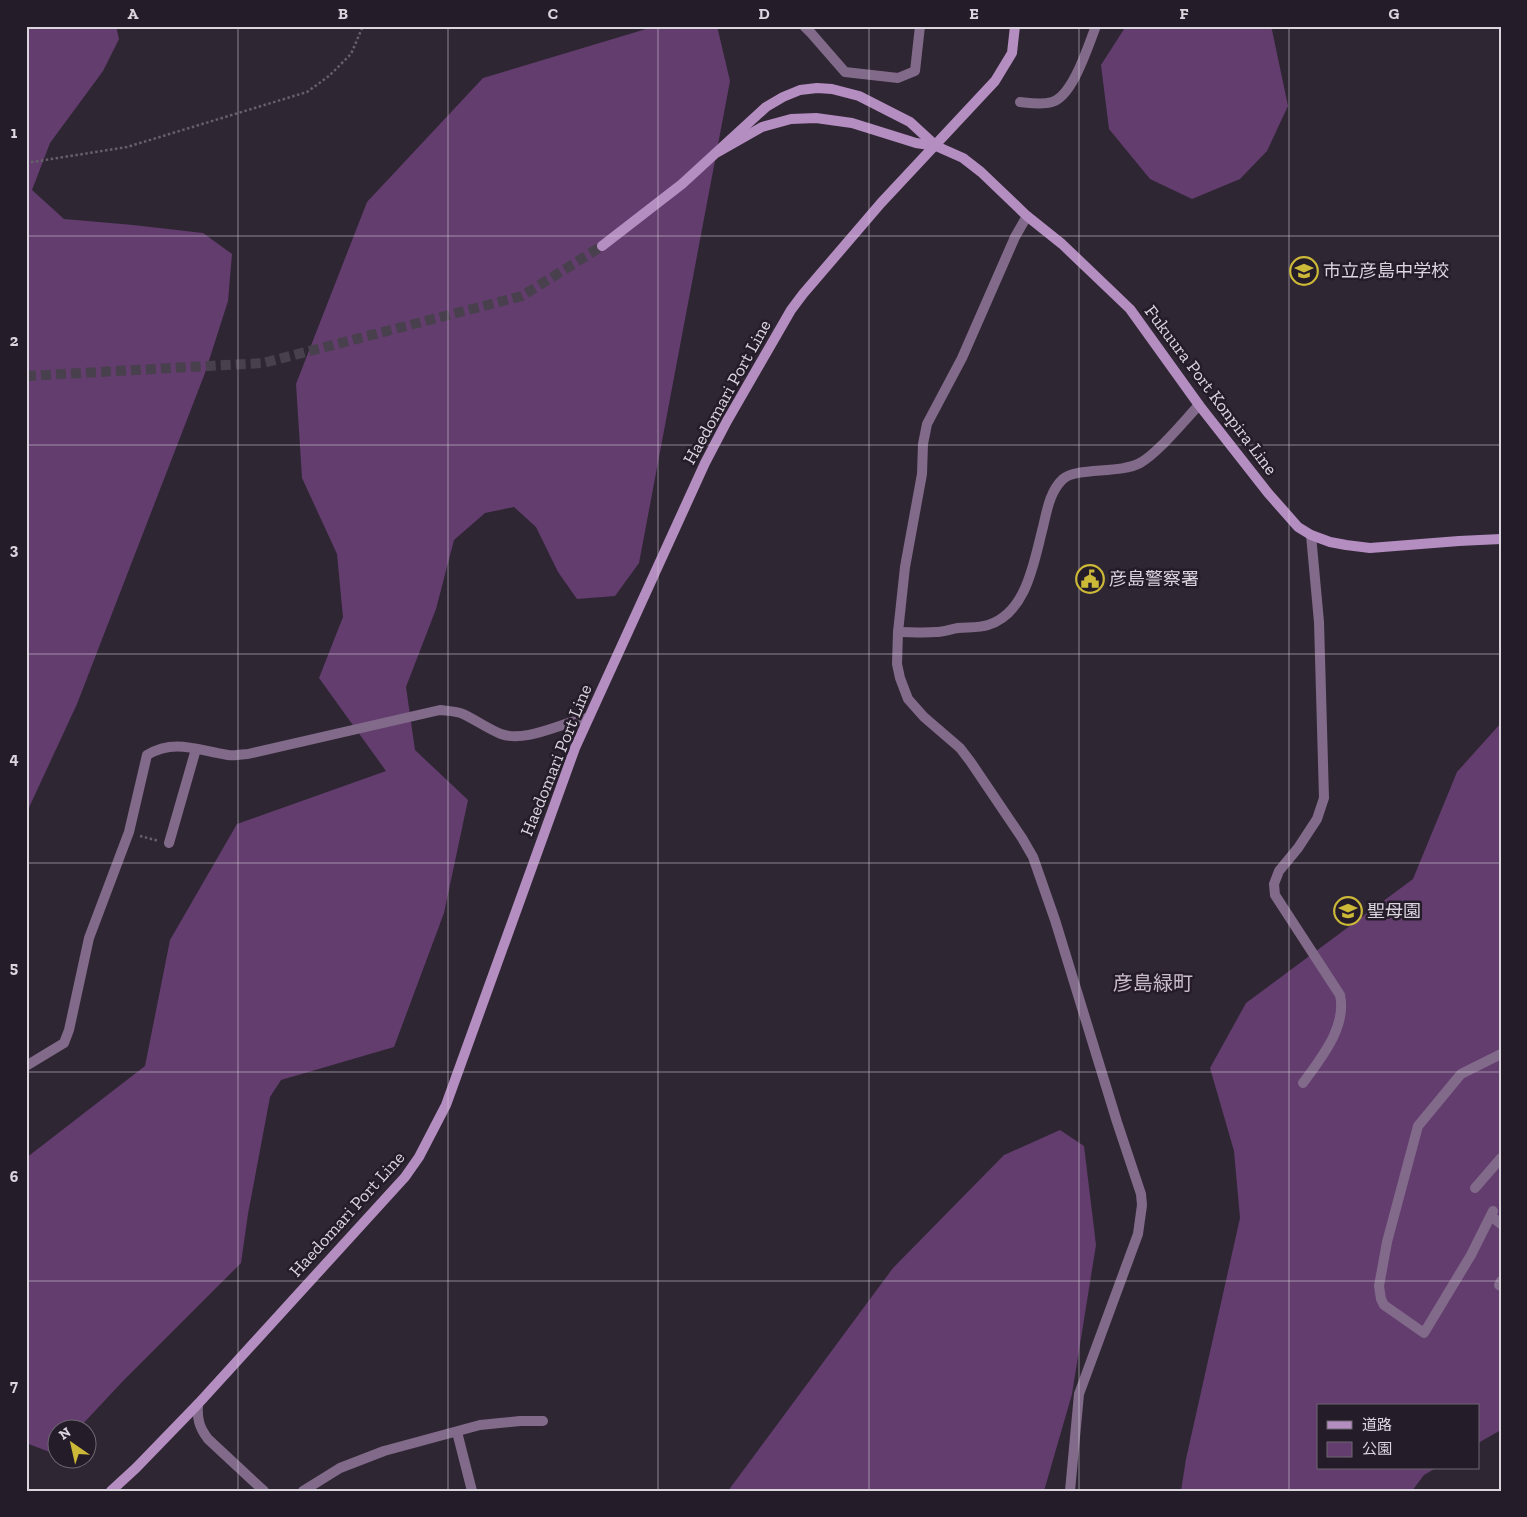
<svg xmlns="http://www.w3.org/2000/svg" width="1527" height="1517" viewBox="0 0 1527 1517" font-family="'Zilla Slab','Noto Sans JP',serif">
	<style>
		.green { fill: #623d6e }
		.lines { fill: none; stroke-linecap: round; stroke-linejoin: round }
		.secondary-tunnel { stroke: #49404d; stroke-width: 10; stroke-dasharray: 10 5; stroke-linecap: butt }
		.path { stroke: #675f6b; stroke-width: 2.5; stroke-dasharray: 2.5 2.5; stroke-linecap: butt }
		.minor { stroke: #826a8a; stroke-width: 10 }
		.tertiary { stroke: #826a8a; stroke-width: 10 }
		.secondary { stroke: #b48dc1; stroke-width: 10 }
		.grid { fill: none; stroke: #dbd5de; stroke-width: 1; stroke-opacity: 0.55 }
		.labels { text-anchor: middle; stroke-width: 5; stroke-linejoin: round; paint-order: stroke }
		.poi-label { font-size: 18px; fill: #dbd5de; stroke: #251c29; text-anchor: start }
		.street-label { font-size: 18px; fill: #dbd5de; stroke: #251c29 }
		.quarter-label { font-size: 20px; fill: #c9bdcd; stroke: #251c29 }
		.neatline { fill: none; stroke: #dbd5de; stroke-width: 2 }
		.grid-label { font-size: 16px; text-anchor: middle; font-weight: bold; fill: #dbd5de }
	</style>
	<rect width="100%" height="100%" fill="#2f2633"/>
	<!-- green -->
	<g class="green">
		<path d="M26,26h90l3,13 -16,32 -53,72 -18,47 32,29 69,6 70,8 29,21 -4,47 -23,72 -128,331 -51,110z"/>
		<path d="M656,26h61l13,55 -91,482 -24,33 -38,3 -19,-27 -22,-45 -22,-20 -29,6 -31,27 -18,69 -30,78 9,63 53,50 -24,113 -50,134 -113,33 -11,17 -22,117 -7,49 -117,117 -46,49 -20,1 -1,22 -2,2 -29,-11v-285l119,-92 25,-126 67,-116 149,-53 -67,-93 24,-61 -6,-63 -35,-76 -6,-94 71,-182 116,-124z"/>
		<path d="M1126,26h144l2,4 16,76 -21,45 -27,28 -48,20 -42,-20 -41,-50 -8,-64z"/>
		<path d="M1501,723v707l-23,13v-37h-160v62h118l-12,7 -12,16h-231l5,-32 54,-241 -6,-67 -24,-83 36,-65 167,-124 44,-107z"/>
		<path d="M1060,1130l24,16 12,99 -24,149 -28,97h-316l165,-223 111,-113z"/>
	</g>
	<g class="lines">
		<!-- secondary-tunnel -->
		<path class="secondary-tunnel" d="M26,376l237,-13 259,-67 80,-50"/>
		<!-- path -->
		<g class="path">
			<path d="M26,163l101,-16 180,-55 22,-16 22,-22 12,-28"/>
			<path d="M140,836l19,5"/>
		</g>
		<!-- minor -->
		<g class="minor">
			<path d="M804,26l7,7 34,39 53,6 17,-7 5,-45"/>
			<path d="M1020,102c10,1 22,3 32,0 21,-6 36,-56 44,-76"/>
			<path d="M1027,216l-12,21 -53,121 -35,66 -4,20 -1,30 -17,93 -7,65 -1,32 3,14 8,21 16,18 36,31 10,13 52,77 11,19 22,63 62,202 24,72 1,11 -4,29 -59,160 -9,97"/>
			<path d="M898,632c12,0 25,1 38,0 7,0 15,-3 22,-4 10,-1 21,0 30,-3 39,-12 46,-64 55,-98 4,-17 7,-36 20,-48 13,-12 57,-5 77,-16 18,-10 44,-42 59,-58"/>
			<path d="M169,843l27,-94"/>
			<path d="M26,1066l38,-23 5,-13 20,-92 40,-106 18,-77c28,-17 52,-4 81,0 6,1 13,-1 20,-1l192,-44c8,1 16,1 23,4 13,6 25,15 38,20 26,9 61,-12 87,-16"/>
			<path d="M1303,1083c18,-25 44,-56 37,-88l-65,-100 -1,-11 5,-13 19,-23 19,-29 7,-21 -5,-176 -8,-87"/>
			<path d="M1475,1188l26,-30"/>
			<path d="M1493,1211l-22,44 -47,78 -40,-28 -3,-6 -2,-13 8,-44 31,-116 43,-52 40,-20"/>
			<path d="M1491,1216l10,8"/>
			<path d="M1501,1281l-2,4 2,1"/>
			<path d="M457,1432l15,59"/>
			<path d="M303,1491l37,-23 44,-17 96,-26 40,-4h23"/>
		</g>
		<!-- tertiary -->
		<path class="tertiary" d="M198,1404c-1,15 1,23 10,35l56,52"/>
		<!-- secondary -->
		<g class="secondary">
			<path d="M718,152l44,-25 29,-8 25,-1 36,5 64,20 20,3 27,12 18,14 46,44 35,28 68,65 69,96 69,88 30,34 13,8 19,7 16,3 24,3 89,-7 42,-2"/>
			<path d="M602,246l80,-62 84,-77 17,-10 17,-7 17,-2 15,1 27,7 51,26 25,23"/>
			<path d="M111,1491l25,-23 62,-64 207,-227 14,-20 27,-52 129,-357 130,-285 22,-42 64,-111 12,-16 78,-91 114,-122 17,-28 3,-27"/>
		</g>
	</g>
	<!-- grid -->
	<path class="grid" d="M238,26v1465M448,26v1465M658,26v1465M869,26v1465M1079,26v1465M1289,26v1465M26,236h1475M26,445h1475M26,654h1475M26,863h1475M26,1072h1475M26,1281h1475"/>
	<!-- icons -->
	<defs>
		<symbol id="school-ring" viewBox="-11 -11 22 22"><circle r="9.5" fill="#251c29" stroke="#cdb938" stroke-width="1.5"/><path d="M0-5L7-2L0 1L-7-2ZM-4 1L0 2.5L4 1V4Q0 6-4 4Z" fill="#cdb938"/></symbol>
		<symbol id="civic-ring" viewBox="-11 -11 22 22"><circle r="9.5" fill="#251c29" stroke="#cdb938" stroke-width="1.5"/><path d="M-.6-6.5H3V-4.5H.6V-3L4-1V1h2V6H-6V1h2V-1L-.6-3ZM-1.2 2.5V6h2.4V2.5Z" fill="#cdb938"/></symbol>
	</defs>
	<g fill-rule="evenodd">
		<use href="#school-ring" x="1288" y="255" width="32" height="32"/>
		<use href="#civic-ring" x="1074" y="563" width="32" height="32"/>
		<use href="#school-ring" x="1332" y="895" width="32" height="32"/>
	</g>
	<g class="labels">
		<!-- poi labels -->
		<g class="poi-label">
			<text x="1323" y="277">市立彦島中学校</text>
			<text x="1109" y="585">彦島警察署</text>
			<text x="1367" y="917">聖母園</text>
		</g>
		<!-- street labels -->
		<g class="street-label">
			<text transform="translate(1211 390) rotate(53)" y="6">Fukuura Port Konpira Line</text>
			<text transform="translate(727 392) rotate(-61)" y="6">Haedomari Port Line</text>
			<text transform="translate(556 760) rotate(-68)" y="6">Haedomari Port Line</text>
			<text transform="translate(347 1214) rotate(-48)" y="6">Haedomari Port Line</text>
		</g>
		<!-- quarter labels -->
		<g class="quarter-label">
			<text x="1153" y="990">彦島緑町</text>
		</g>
	</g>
	<!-- border -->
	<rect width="1527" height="1517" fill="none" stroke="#251c29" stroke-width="55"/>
	<!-- legend -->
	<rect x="1317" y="1404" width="162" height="65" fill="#251c29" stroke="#6e6671"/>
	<rect x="1327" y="1421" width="25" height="8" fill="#b48dc1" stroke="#6e6671"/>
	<text x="1362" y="1430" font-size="15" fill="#dbd5de">道路</text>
	<rect x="1327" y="1442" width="25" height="15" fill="#623d6e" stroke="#6e6671"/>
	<text x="1362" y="1454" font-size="15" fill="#dbd5de">公園</text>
	<!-- north arrow -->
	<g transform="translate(72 1444) rotate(326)"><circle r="24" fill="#251c29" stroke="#6e6671"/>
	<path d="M0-4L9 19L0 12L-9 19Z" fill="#cdb938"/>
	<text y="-8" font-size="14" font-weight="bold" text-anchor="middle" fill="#dbd5de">N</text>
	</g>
	<rect x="28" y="28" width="1472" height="1462" class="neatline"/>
	<g class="grid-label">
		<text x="133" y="19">A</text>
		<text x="343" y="19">B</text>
		<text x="553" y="19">C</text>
		<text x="764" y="19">D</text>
		<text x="974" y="19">E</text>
		<text x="1184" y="19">F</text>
		<text x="1394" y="19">G</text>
		<text x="14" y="138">1</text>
		<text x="14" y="346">2</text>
		<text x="14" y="555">3</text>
		<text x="14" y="764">4</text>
		<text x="14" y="973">5</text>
		<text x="14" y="1182">6</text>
		<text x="14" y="1391">7</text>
	</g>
</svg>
